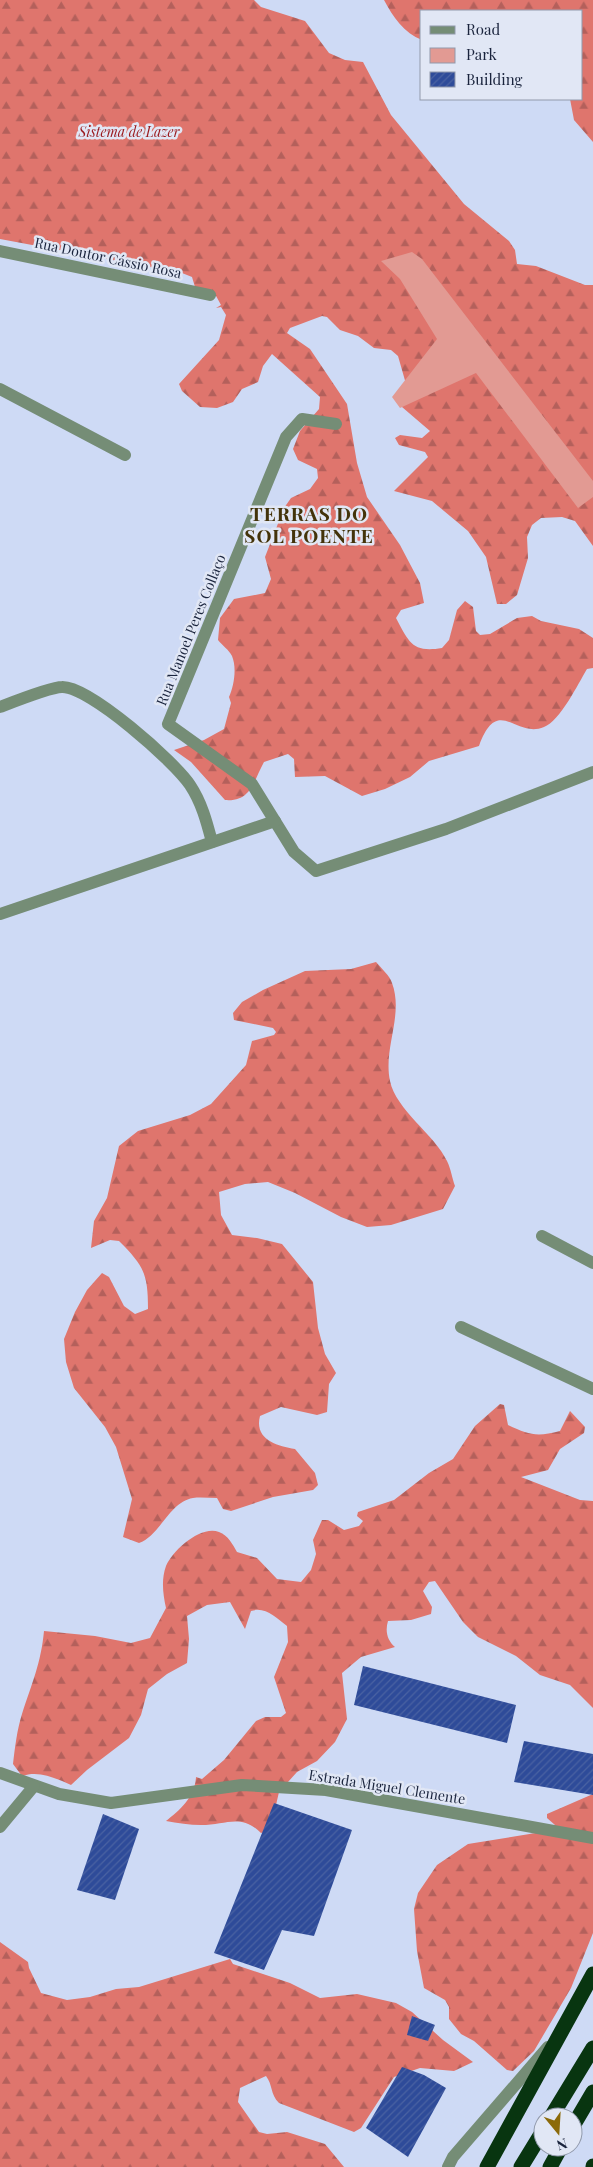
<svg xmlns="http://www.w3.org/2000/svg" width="593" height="2167" viewBox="0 0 593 2167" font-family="'Playfair Display',serif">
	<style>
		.forest { fill: url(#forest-firs) }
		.park { fill: #e29a93 }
		.building { fill: url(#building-hatch) }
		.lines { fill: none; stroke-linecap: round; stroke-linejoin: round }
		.minor { stroke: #758d76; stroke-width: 12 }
		.highway { stroke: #083510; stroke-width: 15 }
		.labels { text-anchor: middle; stroke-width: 5; stroke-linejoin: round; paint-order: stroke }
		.park-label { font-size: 14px; font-style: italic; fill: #9a191d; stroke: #e1e7f5 }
		.street-label { font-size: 14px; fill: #1a243d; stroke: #e1e7f5 }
		.district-label { font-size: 19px; font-weight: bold; letter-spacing: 1px; fill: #43330a; stroke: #e1e7f5 }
	</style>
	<defs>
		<pattern id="forest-firs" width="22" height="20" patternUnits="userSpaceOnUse" patternTransform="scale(1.25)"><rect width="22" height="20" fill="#df756d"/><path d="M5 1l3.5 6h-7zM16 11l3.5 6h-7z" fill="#b4605b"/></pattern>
		<pattern id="building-hatch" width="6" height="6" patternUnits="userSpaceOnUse" patternTransform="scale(1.25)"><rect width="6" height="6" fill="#2e4b99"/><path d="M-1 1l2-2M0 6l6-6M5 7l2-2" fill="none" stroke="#4a62a2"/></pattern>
	</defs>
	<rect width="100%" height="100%" fill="#cedaf5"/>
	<!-- forest -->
	<g class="forest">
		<path d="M0,0h254l7,7 44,14 24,32 16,7 18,2 28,53 73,89 45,37 6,9 2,14 19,2 49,19h8v261l-18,-25 -13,-4 -21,1 -9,7 -5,12 1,21 -11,37 -11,9h-9l-11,-47 -18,-26 -36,-30 -38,-10 34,-34 -3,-5 -26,-7 -4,-7 5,-3 22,3 8,-7 -28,-24 -5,-9 9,-14 -8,-28 -7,-6 -17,-2 -16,-12 -18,-6 -13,-13 -5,-1 -32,12 -3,5 23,16 37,55 10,59 10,34 33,48 20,38 4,20 -23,7 -5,8c13,24 16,35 46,30l7,-8 8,-30 8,-9 8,6 3,24 4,4 10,-1 27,-16 15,-2 9,5 38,8 14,9v30l-6,1c-9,15 -27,52 -43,58 -29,12 -46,-33 -65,19l-50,15 -19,16 -25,12 -23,7 -37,-20 -30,1 -1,-18 -6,-5 -24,8c-11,20 -13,40 -39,38l-34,-38 -17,-12 30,-10 20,-11 7,-26 -2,-6c5,-11 8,-29 3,-41 -3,-6 -10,-11 -14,-16l2,-22 14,-19 31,-6 6,-14 -6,-22 19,-49 7,-10 19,-9 8,-11 -1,-9 -19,-9 -5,-11 7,-18 19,-22 1,-12 -48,-43 -9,12 -5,16 -16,7 -9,13 -16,6 -17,-1 -18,-16 -3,-7 40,-44 7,-25 -5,-8 -5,1 5,-3 -6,-11 -20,-7 -3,-10 -10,-4 -182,-34z"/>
		<path d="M384,0h209v142l-19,-22 -4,-21h12v-88h-160v29c-18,-7 -29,-23 -38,-40z"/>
		<path d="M376,962c5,6 14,14 16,21 12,32 -9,65 -2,98 6,29 45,54 57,80 4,8 5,17 8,25l-12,23 -52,16 -24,2 -26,-10 -46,-24 -27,-11 -23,2 -26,8 2,23 11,20 25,3 25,6 31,38 5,46 7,26 11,19 -7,11 -2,28 -10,3 -36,-8 -21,9c-6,23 16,30 35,33l20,24 3,12 -5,5 -40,7 -42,14 -8,-2 -6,-11c-8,0 -17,-1 -24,0 -24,4 -33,38 -54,45l-16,-6 9,-38 -16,-52 -11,-20 -31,-39 -8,-26 -2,-23 11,-27 12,-22 15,-17 7,4 15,29 11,8 13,-5c0,-35 -4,-43 -29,-68l-9,-1 -19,8 3,-27 13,-23 12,-52 19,-15 52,-16 21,-11 35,-39 6,-24 22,-6 2,-3 -3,-4 -39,-8 -1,-7 9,-11 21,-12 42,-19 46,-2z"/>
		<path d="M500,1404l4,1 4,20c21,10 29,12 52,6l10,-20 15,16 -1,6 -24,16 -12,21 -27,7 59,23 13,1v207l-23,-23 -30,-10 -24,-19 -38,-19 -15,-15 -28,-41 -6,1 -6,9 9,16 -1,7 -20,6 -23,1c-3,10 -1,19 7,26l-34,10 -19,16 5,46 -12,23 -18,19 -20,11 -18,20 -6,26 5,10 -17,5c-20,-20 -35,-8 -60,-8 -11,0 -24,-2 -35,-4 14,-11 29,-24 30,-44l6,2 22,-19 32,-39 9,-4h16l5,-4 -12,-36 14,-35 -1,-16c-11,-8 -22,-20 -36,-15l-6,18 -15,-27 -23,3 -20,11 2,23 -2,24 -20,11 -19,15 -7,26 -12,23 -42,32 -16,15c-16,-7 -32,-15 -49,-9l-9,-12c2,-17 4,-34 9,-50 10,-31 19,-51 22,-83l51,5 36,7 19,-5 16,-30c-3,-14 -5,-28 0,-42 7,-16 35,-41 53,-34 9,3 14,13 18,20l20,6 20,21 24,3 10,-12 5,-16 -3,-14 9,-20h6l16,10 15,-4 4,-5 -6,-5 1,-4 36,-12 35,-27 24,-14 22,-33z"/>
		<path d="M593,1794v139l-22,55 -37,63 -21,20 -6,-1 -33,-29 -13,-7 -12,-15v-12l-4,-7 -21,-12 -7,-37 -3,-42 4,-16 19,-28 31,-21 86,-14 1,-5 -8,-7v-4z"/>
		<path d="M0,1942l28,20 1,6 12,25 26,7 23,-3 26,-8 23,-2 91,-28 3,5 57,19 30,15 37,-4 39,9 16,9 31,28 30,22 -19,9 -34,-3 -26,9 -33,51 -7,4 -75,-29c-9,-9 -6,-18 -13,-27l-26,12 -2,14 21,30 8,2 20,-2 38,12 19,23h-344z"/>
	</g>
	<!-- park -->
	<path class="park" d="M412,252l10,7 171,222v16l-15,11 -102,-135 -76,35 -8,-11 45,-58 -37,-60 -19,-18z"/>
	<!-- building -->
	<g class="building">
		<path d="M363,1666l153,39 -9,38 -153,-38z"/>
		<path d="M524,1741l69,13v41l-79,-13z"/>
		<path d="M274,1803l78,27 -38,106 -32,-6 -18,40 -50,-17z"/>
		<path d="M103,1814l36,15 -24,71 -38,-10z"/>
		<path d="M412,2016l23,9 -7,16 -21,-6z"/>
		<path d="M402,2067l22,8 22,13 -38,69 -42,-29z"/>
	</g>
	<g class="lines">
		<!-- minor -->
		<g class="minor">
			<path d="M0,251l210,44"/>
			<path d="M0,389l125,66"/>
			<path d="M336,424l-34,-5 -16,18 -118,287 84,60 42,68 22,19 130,-42 147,-57"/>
			<path d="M0,707c13,-5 51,-20 62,-20 27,-1 113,75 128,98 12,18 17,38 22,57"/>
			<path d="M0,914l275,-93"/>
			<path d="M542,1236l51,27"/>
			<path d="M461,1327l132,62"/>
			<path d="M0,1773l59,21 52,9 131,-18 84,5 267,48"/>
			<path d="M0,1827l34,-41"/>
			<path d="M448,2167l5,-10 95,-110"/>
		</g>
		<!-- highway -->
		<g class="highway">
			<path d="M551,2117l42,-69"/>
			<path d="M573,2126l20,-34"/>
			<path d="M487,2167l106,-193"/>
			<path d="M521,2167l22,-36"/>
			<path d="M550,2167l11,-20"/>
			<path d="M593,2167v-1"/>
		</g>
	</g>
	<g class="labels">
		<!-- park labels -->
		<g class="park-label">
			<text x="129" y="137">Sistema de Lazer</text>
		</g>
		<!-- street labels -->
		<g class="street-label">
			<text transform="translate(108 258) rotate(12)" y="5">Rua Doutor Cássio Rosa</text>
			<text transform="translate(191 630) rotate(-68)" y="5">Rua Manoel Peres Collaço</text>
			<text transform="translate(387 1787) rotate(9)" y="5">Estrada Miguel Clemente</text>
		</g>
		<!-- district labels -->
		<g class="district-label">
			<text x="309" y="521">TERRAS DO<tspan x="309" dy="22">SOL POENTE</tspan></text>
		</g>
	</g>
	<!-- legend -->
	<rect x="420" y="10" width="162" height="90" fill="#e1e7f5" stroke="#9199ab"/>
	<rect x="430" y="26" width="25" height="8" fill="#758d76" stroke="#9199ab"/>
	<text x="466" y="35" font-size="15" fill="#1a243d">Road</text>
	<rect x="430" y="48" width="25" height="15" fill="#e29a93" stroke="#9199ab"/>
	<text x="466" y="60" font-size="15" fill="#1a243d">Park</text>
	<rect x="430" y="72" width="25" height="15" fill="url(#building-hatch)" stroke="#9199ab"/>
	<text x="466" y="85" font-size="15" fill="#1a243d">Building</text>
	<!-- north arrow -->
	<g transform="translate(558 2132) rotate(162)"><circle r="24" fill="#e1e7f5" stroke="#9199ab"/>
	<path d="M0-4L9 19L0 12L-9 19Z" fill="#8b6a0a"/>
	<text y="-8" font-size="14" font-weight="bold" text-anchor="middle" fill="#1a243d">N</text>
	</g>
</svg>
